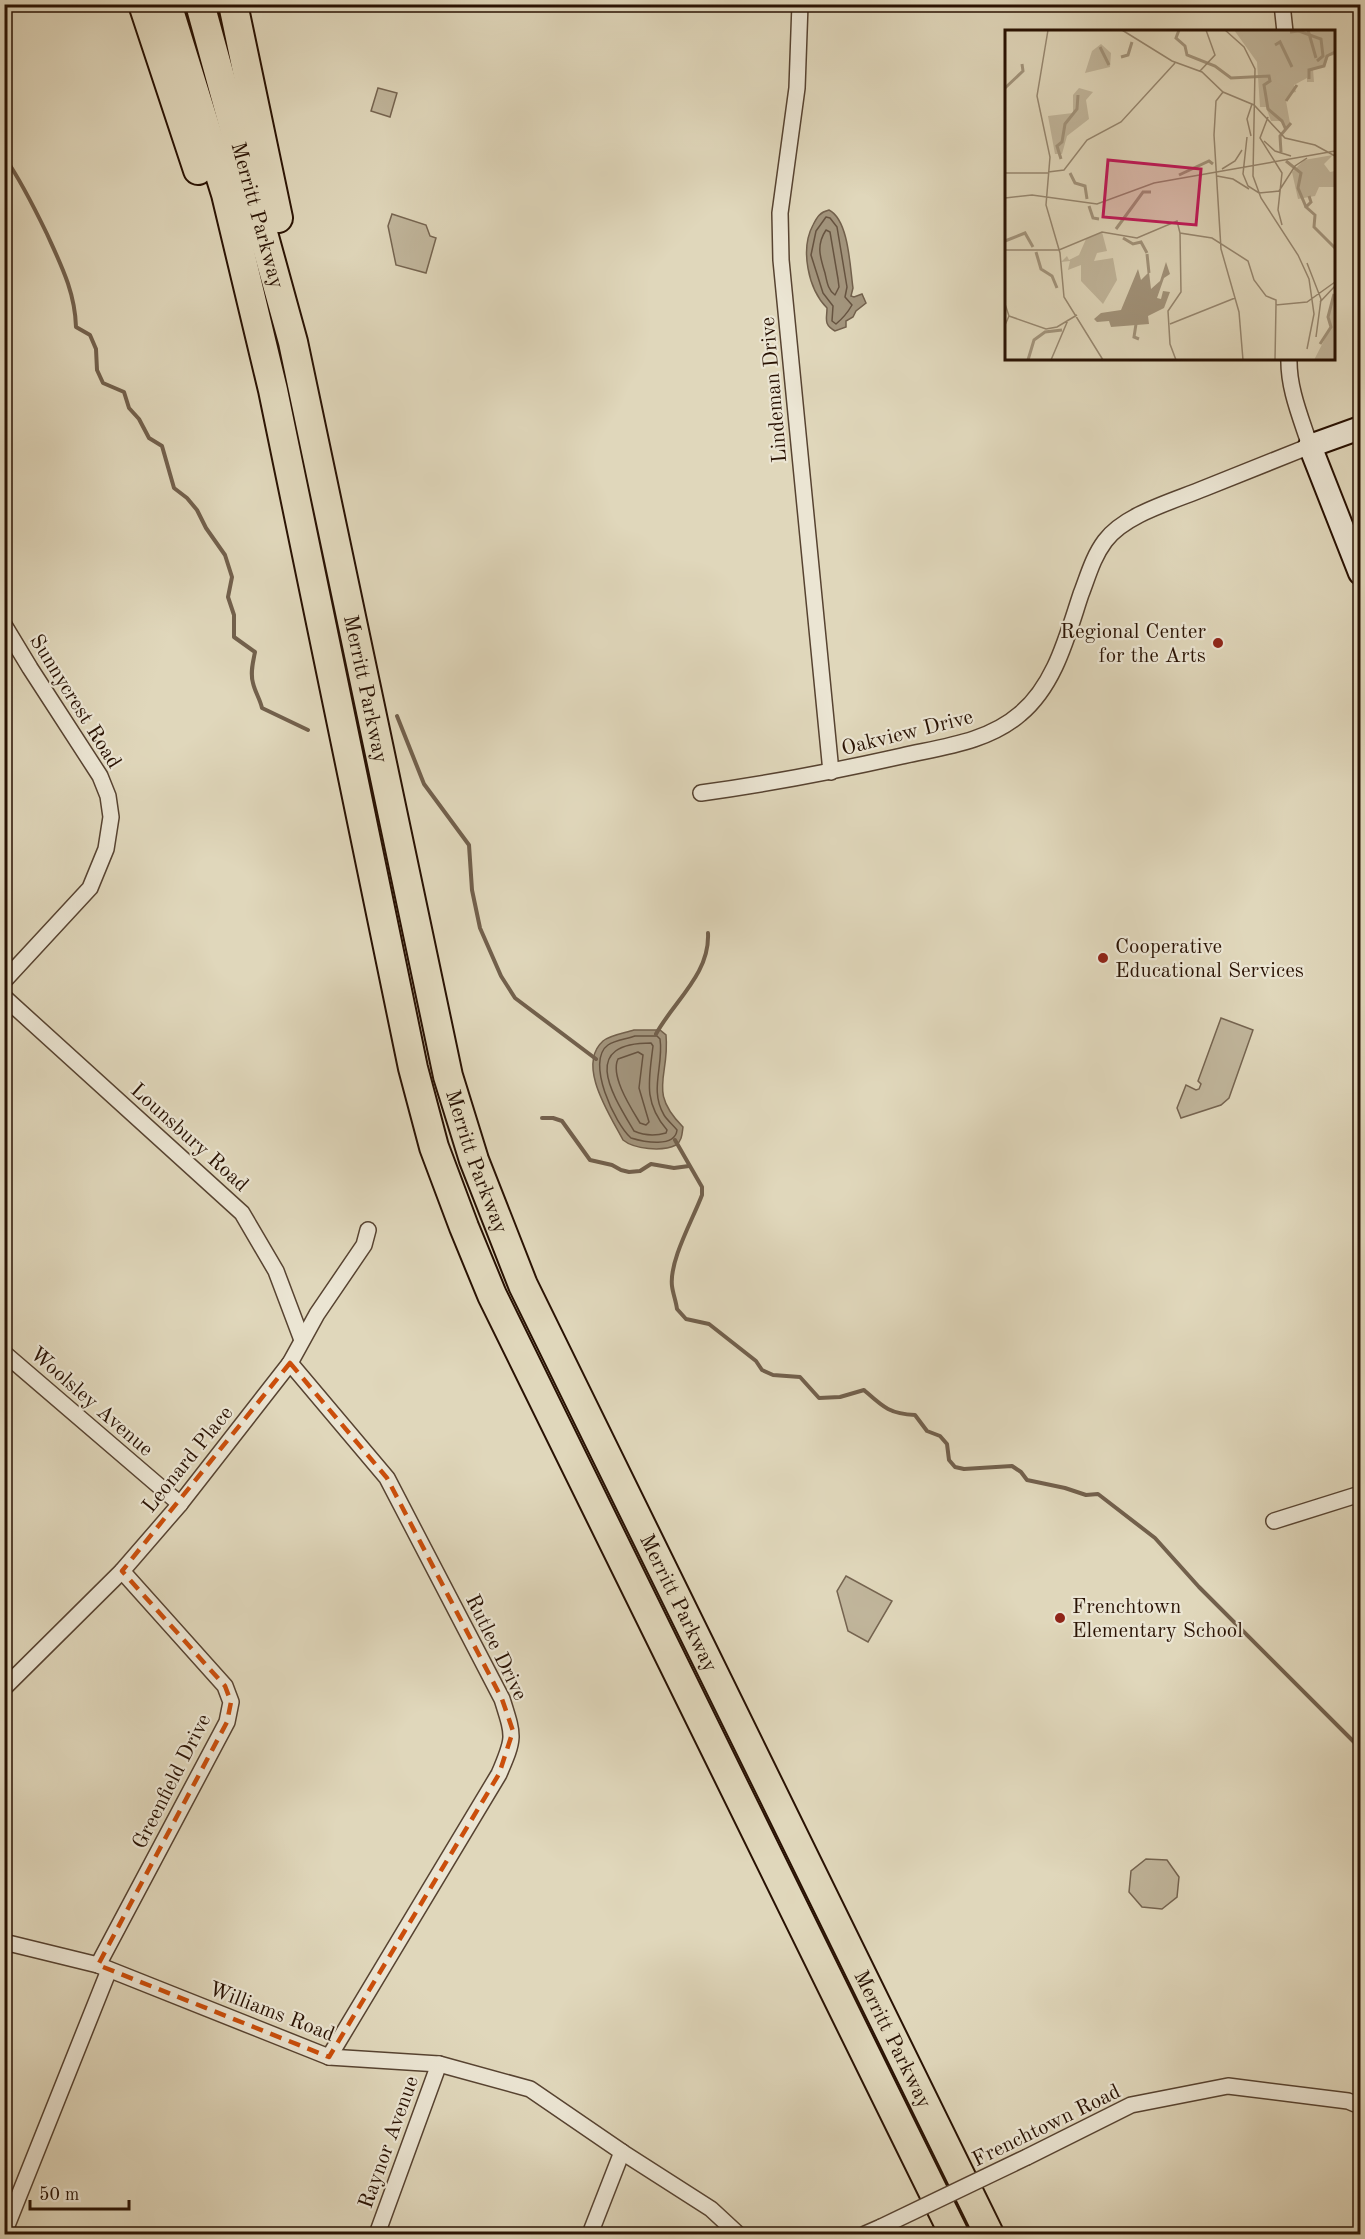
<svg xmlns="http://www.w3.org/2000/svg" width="1365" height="2239" viewBox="0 0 1365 2239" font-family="'Old Standard TT',serif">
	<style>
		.green { fill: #c1b69c; stroke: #756450; stroke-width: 1.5 }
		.water { fill: #a2947c; stroke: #72604c; stroke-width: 1.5 }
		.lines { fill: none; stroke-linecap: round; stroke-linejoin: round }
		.shore { stroke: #665340; stroke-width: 1.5 }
		.stream { stroke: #72604c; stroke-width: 4 }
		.minor-casing { stroke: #574331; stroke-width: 18 }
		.secondary-casing { stroke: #291203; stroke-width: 26 }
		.motorway-casing { stroke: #291203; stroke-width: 32 }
		.minor { stroke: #ebe5d3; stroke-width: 15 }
		.secondary { stroke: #ebe5d3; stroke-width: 22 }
		.motorway { stroke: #e0d7bb; stroke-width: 28 }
		.minor-bridge-casing { stroke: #574331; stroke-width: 18; stroke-linecap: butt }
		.minor-bridge { stroke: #ebe5d3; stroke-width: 15 }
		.marked { fill: none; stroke: #cb4e0b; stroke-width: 4.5; stroke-dasharray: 12 8; stroke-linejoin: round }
		.poi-dot { fill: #8f2418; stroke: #ebe5d3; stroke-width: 2 }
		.labels { text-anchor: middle; stroke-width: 4.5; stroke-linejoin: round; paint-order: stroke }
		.street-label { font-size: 21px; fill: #291203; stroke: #ebe5d3 }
		.poi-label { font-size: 21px; fill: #291203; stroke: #ebe5d3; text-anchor: start }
		.inset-river { fill: none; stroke: #a2947c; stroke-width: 3 }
		.inset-road { fill: none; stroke: #978871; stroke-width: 1.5 }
		.view { fill: #c2185b; fill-opacity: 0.15; stroke: #c2185b; stroke-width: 3 }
		.inset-edge { fill: none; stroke: #291203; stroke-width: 3 }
	</style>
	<rect width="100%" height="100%" fill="#e0d7bb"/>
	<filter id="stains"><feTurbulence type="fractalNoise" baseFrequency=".00333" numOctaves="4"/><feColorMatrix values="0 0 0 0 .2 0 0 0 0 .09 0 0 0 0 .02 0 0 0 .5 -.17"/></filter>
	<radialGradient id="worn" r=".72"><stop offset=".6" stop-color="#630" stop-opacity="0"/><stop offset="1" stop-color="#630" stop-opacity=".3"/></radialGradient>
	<!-- green -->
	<g class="green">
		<path d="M378,88l19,5 -7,24 -19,-6z"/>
		<path d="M392,214l34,11 4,11 6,2 -10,35 -30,-8 -8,-39z"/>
		<path d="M1221,1018l32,12 -24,68 -8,7 -40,13 -4,-10 9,-23 10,5 3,-1 2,-5 -3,-3z"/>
		<path d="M846,1576l46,25 -24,41 -20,-11 -11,-40z"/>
		<path d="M1146,1859l21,1 12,17 -2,20 -15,12 -20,-2 -13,-15 2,-21z"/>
	</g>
	<!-- water -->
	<g class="water">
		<path d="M829,210c20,10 21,58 24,78l-2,8 3,1 8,-3 4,9 -10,8 -3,6 -7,4v6l-11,4c-12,-7 -8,-12 -8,-23 -19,-19 -27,-59 -14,-83 4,-8 7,-13 16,-15z"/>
		<path d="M634,1030h26l6,5c4,42 -19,56 17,92 -1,7 -1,14 -7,18 -14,7 -42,4 -53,-5 -13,-25 -47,-75 -20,-99 7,-6 22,-8 31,-11z"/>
	</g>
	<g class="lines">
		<!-- shore -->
		<g class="shore">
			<path d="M826,217l4,1 7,9 10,60 -2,10 7,8c-4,7 -10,14 -16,19l-4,-3 1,-15 -10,-13 -12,-38 5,-24z"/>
			<path d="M826,230l4,2 8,47 1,8 -4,8c-7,-5 -8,-13 -10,-22 -5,-16 -9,-28 1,-43z"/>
			<path d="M635,1036h22l3,3c4,26 -11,51 4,76 3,5 9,10 13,15 -2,18 -33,12 -46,8 -16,-14 -46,-77 -23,-93 7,-5 19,-6 27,-9z"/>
			<path d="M651,1043l2,3c-4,34 -10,56 14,84l-1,3c-11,3 -23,2 -32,-2 -22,-37 -55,-88 17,-88z"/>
			<path d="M638,1052l5,3 -4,33 10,34 -3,3 -6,-2c-9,-15 -30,-47 -22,-64z"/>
		</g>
		<!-- stream -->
		<g class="stream">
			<path d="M4,156c17,25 30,51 43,78 14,31 28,58 29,93l14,8 6,14 1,21 6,13 21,9 5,16 10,11 10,19 13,8 12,42 13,10 10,12 9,18 19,27 7,22 -4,20 6,18v22l21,15c-2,10 -5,21 -2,31 2,9 7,16 9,25l46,22"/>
			<path d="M397,716l27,68 45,61 3,45 8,38 21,48 14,22 81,61"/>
			<path d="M656,1034c18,-33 54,-60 52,-101"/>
			<path d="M542,1118h11l9,3 28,39 22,5 9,5 8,2 11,-1 11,-7 23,4 15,-2"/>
			<path d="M675,1140l27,47v8c-9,24 -33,66 -30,91 1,8 4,15 5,23l9,10 23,5 47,37 6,9 11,5 27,2 19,21 21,-1 24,-7c18,16 25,24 51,25l12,16 13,5 7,8 2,16 6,7 9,2 48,-3 9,6 6,8 38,8 21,7 12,-1 57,44 44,49 161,161"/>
		</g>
		<defs>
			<g id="minor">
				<path d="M800,4l-3,84 -17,125 1,47 50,512"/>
				<path d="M1282,4l3,28"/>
				<path d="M4,625l26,43 70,108 8,20 3,21 -5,32 -16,39 -86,93"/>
				<path d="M701,793c67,-9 134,-22 201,-37 40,-9 86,-14 118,-42 35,-29 47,-78 61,-120 7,-18 12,-37 24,-53 20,-27 69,-40 100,-53 35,-14 70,-28 105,-42 -9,-28 -22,-58 -21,-88"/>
				<path d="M4,997l238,216 34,58 26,69"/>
				<path d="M4,1353l176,151"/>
				<path d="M290,1363l97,115 115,221c12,38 13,38 -3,75l-170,283"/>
				<path d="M1274,1521l86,-27"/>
				<path d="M4,1688l118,-117 58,-67 110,-141 27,-49 47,-69 4,-15"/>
				<path d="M4,1942l94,23 231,92 110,7 91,25 92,63 89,57 27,25"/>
				<path d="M98,1965l129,-243 4,-20 -6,-16 -103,-115"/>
				<path d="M1027,2157l104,-52 97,-19 120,15 12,5"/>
				<path d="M4,2233l105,-263"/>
				<path d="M377,2234l62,-170"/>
				<path d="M590,2234l32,-82"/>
				<path d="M865,2234l16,-7"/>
			</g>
			<path id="secondary" d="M1360,428l-50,18 50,127"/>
			<g id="motorway">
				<path d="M143,4l55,166"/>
				<path d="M167,4l59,190 47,196 140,678 21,79 30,80 28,68 462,939"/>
				<path id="s1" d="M200,4l93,338 155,734 26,84 49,125 466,949"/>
				<path d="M233,4l45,214"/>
			</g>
		</defs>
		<!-- minor casing -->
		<use href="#minor" class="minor-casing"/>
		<!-- secondary casing -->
		<use href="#secondary" class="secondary-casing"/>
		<!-- motorway casing -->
		<use href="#motorway" class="motorway-casing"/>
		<!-- minor -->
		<use href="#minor" class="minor"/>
		<!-- secondary -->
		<use href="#secondary" class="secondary"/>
		<!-- motorway -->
		<use href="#motorway" class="motorway"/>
		<defs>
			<path id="minor-bridge" d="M881,2227l146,-70"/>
		</defs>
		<!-- minor-bridge casing -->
		<use href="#minor-bridge" class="minor-bridge-casing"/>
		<!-- minor-bridge -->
		<use href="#minor-bridge" class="minor-bridge"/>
	</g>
	<!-- marked area -->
	<path class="marked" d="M290,1363l97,115 115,221 11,32 -14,43 -170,283 -231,-92 129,-243 4,-20 -6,-16 -103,-115z"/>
	<!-- markers -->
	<g class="poi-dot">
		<circle cx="1218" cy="643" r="6"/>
		<circle cx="1103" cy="958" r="6"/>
		<circle cx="1060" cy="1618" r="6"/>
	</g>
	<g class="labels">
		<!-- street labels -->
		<g class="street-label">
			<text dy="7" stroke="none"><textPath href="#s1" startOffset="219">Merritt Parkway</textPath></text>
			<text transform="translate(773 390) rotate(-95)" y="7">Lindeman Drive</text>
			<text dy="7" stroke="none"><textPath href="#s1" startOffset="705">Merritt Parkway</textPath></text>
			<text transform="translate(76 701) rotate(58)" y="7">Sunnycrest Road</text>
			<text transform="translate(907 732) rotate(-14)" y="7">Oakview Drive</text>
			<text transform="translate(190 1137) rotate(42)" y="7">Lounsbury Road</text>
			<text dy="7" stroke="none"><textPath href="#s1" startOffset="1191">Merritt Parkway</textPath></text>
			<text transform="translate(92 1401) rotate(41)" y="7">Woolsley Avenue</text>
			<text transform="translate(187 1459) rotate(-51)" y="7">Leonard Place</text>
			<text dy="7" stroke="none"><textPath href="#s1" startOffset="1677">Merritt Parkway</textPath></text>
			<text transform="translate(497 1647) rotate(64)" y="7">Rutlee Drive</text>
			<text transform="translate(171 1781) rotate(-63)" y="7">Greenfield Drive</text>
			<text transform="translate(272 2011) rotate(21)" y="7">Williams Road</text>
			<text dy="7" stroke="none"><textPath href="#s1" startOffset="2163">Merritt Parkway</textPath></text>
			<text transform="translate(1046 2125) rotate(-26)" y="7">Frenchtown Road</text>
			<text transform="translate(388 2142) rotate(-70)" y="7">Raynor Avenue</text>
		</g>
		<!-- poi labels -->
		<g class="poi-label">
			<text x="1206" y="638" text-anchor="end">Regional Center<tspan x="1206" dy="24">for the Arts</tspan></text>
			<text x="1115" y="953">Cooperative<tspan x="1115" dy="24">Educational Services</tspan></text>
			<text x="1072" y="1613">Frenchtown<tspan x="1072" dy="24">Elementary School</tspan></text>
		</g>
	</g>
	<!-- overview -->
	<g transform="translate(1005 30)">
		<rect width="330" height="330" fill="#e0d7bb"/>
		<path d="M229,0h101v22h-3l3,3 -6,1 -4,10 -12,3 1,13h-7v-4l-13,7 2,7 -5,1 -5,8 4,22 -3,6 -5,-8h-11l-5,-14h-6l-3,-45zM96,14l10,9 -1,14 -25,6 7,-22zM74,58l14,4 -7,8 3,19 -22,17 -5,18h-7l-7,-38 25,-3v-18zM328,125l-9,9 6,8 5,-1v16h-16l-4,9 -17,3 -6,-27 12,-12zM97,202l5,19 -10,2 -3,8 19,-3 4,22 -14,24 -22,-23v-16l-13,5 2,-9 -9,1 6,-6 2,4 10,-5 7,-16zM330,261v69h-21l17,-33 -2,-12z" fill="#c1b69c"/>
		<path d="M161,232l4,12 -6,4 -7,20 4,1 2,-8 7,1 -6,16 -16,8 1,8 -38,3 -2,-6 -12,1 -3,-3 7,-6 20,-3 17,-41 3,11 8,-8 2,17 9,-8z" fill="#a2947c"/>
		<path class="inset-river" d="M174,0l-3,8 9,8 2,9 28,11 16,12 38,-2 1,5 -6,4 4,24 14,12 4,9M303,0l8,28M285,2l9,-1 22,8 2,17 -6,5M270,15l5,-3 12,25M95,17l9,18M116,27l7,-2 4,-13M304,49v-9l15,-4 3,-10 8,-4M0,58l18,-17 -1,-7M281,71l11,-16M276,122l-1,-16 11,-13M56,129l-4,-13 5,-4 3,-18 12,-15 1,-14M281,131l15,12 -3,15 8,19M65,143l5,10 10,3 2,13M174,145l30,-14 4,3M304,166l2,6 -5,5 9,8 -1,12 21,21M84,176l4,12 6,1M111,199l27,-37h8M118,208l10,6 8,-2 6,11M0,211l20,-8 8,14M31,222l5,17 11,7 5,12M142,224l2,19M131,294l-2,13 5,2M315,314l11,-17 -3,-10 6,-23M23,330l6,-20 11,-8 17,-2"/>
		<path class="inset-road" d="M43,0l-11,66 13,61 -4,48 14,48 4,44 39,63M117,0l50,31 30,11 21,20 31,13 31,33 30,7 20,11M220,0l19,17 11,22 -2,107 8,22 37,57 11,24 5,35 -7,35M195,41l15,-16 -9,-25M218,62l-7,9 -2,34 7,114 18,63 4,48M263,87l-8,21 22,35 -4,37 4,15M246,106l-4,-17 5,-15M242,107l-4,37 5,12 11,7 20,-2 16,-25 12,-8M259,111l11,10 16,5M217,139l13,-8 7,-11M43,142l16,-2 23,-30 34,-18 54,-59M0,143h43M212,146l16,3 16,10M0,168l27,-3 65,9 57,-21 181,-32M0,220h54l43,-18 35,6 40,-17 3,12 32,5 36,23 6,19 12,16 10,4v5l31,-3 28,-20M302,233l14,36 -5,38M315,272l15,-16M0,274l4,12 -4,9M4,286l37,13 11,-2 20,-12M165,294l65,-26M46,330l17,-40M171,330l-6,-16 -2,-33 13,-19 -1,-59M270,330l1,-55"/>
		<path class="view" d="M103,130l93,9 -5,56 -93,-8z"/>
		<rect width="330" height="330" class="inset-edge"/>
	</g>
	<!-- margin -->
	<rect width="1365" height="2239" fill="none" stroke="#e0d7bb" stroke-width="24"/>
	<rect x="6" y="6" width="1353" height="2227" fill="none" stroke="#291203" stroke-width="3"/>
	<rect x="12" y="12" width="1341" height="2215" fill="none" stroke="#291203" stroke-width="1.5"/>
	<!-- scale -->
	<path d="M30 2200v9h99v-9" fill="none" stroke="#291203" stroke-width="3"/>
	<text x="39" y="2200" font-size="18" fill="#291203" stroke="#ebe5d3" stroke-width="4.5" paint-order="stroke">50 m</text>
	<rect width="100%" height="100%" filter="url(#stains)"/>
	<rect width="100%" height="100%" fill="url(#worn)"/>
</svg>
